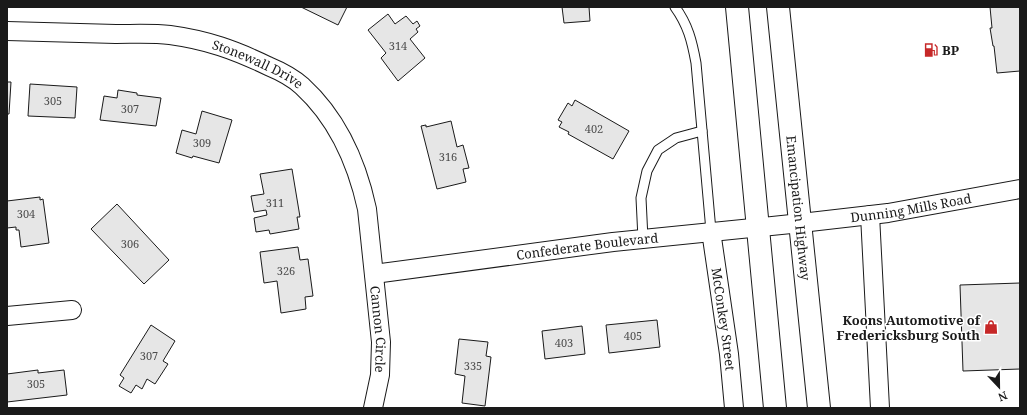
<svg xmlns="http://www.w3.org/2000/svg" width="1027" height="415" viewBox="0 0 1027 415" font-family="'Noto Serif',serif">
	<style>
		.building { fill: #e6e6e6; stroke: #1a1a1a }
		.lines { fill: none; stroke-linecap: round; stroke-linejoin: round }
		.lane-casing { stroke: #1a1a1a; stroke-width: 11 }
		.street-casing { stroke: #1a1a1a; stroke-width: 20 }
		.primary-casing { stroke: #1a1a1a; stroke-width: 24 }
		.lane { stroke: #fff; stroke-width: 9 }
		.street { stroke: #fff; stroke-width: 18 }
		.primary { stroke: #fff; stroke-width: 22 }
		.labels { text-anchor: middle; stroke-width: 3; stroke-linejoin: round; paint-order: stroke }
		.number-label { font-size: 11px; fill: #4d4d4d }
		.poi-label { font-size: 13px; font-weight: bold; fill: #1a1a1a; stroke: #fff; text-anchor: start }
		.street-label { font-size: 13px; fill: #1a1a1a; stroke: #fff }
	</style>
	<rect width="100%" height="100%" fill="#fff"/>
	<!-- building -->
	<g class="building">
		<path d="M301,7h46l-9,18z"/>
		<path d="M562,7h27l1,14 -26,2z"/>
		<path d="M990,7h30v64l-23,2 -3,-27h-1l-3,-18h2z"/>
		<path d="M388,14l7,10 11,-8 7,8 4,-3 3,5 -4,3 2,3 -8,7 15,19 -27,23 -17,-23 5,-5 -18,-23z"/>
		<path d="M7,82h4l-2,32h-2z"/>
		<path d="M30,84l47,3 -2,31 -47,-2z"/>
		<path d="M118,90l19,3v2l24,3 -5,28 -56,-6 4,-24 13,2z"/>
		<path d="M575,100l54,31 -16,28 -45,-25 1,-2 -10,-5 3,-5 -4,-2 10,-17 4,3z"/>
		<path d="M202,111l30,9 -13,43 -26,-7 -1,2 -16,-5 6,-23 14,4z"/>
		<path d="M451,121l6,26 6,-2 6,23 -6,1 3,13 -29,7 -16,-63 5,-1v2z"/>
		<path d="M292,169l8,48h-3l2,12 -29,5 -1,-4 -13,2 -2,-14 13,-3 -1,-5 -12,2 -3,-16 13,-2 -4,-20z"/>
		<path d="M40,197v3l3,-1 6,44 -28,4 -2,-17h-3v-3l-9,1v-27z"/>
		<path d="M117,204l52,56 -25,24 -53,-55z"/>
		<path d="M298,247l2,13 8,-1 5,37 -8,1 1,12 -25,4 -4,-32 -13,2 -4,-31z"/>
		<path d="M1020,283v86l-57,2 -3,-86z"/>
		<path d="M657,320l3,27 -51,6 -3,-28z"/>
		<path d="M151,325l24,16 -12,20 5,3 -13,20 -8,-5 -5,10 -6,-4 -5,8 -12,-7 5,-8 -4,-3z"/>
		<path d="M582,326l3,28 -40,5 -3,-28z"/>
		<path d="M459,339l29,3 -2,14 5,1 -6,49 -23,-3 3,-27 -10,-2z"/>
		<path d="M38,370v3l26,-3 3,25 -60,7v-28z"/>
	</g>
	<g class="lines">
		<defs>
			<g id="lane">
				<path d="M675,7c13,18 17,34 21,56l15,168"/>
				<path d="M643,239l-2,-41 6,-27 11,-21 18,-12 26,-7"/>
			</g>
			<g id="street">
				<path id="s1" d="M7,31c36,1 73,2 109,3 18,0 37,-1 54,1 37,5 65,15 98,31 12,5 24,11 34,20 35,32 55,77 65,123l14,133 -1,33 -7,33"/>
				<path d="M870,215l10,193"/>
				<path id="s2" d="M711,231l18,123 5,54"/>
				<path id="s3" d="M374,274l239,-32 188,-19 87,-10 132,-24"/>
				<path d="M7,316l65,-6"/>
			</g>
			<g id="primary">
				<path d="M737,7l38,401"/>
				<path id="s4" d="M778,7l41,401"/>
			</g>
		</defs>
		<!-- lane casing -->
		<use href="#lane" class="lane-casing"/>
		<!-- street casing -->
		<use href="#street" class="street-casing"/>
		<!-- primary casing -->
		<use href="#primary" class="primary-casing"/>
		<!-- lane -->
		<use href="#lane" class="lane"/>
		<!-- street -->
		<use href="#street" class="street"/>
		<!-- primary -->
		<use href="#primary" class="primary"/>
	</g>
	<!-- icons -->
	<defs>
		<symbol id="fuel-bare" viewBox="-9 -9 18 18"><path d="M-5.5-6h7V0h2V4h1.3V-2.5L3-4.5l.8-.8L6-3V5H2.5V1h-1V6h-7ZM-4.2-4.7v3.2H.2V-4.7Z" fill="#c62828" stroke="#fff" stroke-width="2.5" paint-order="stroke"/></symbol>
		<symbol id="shop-bare" viewBox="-9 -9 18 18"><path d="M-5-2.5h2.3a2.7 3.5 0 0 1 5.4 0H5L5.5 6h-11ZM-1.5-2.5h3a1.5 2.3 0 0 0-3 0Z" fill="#c62828" stroke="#fff" stroke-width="2.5" paint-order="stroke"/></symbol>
	</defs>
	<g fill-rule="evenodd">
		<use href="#fuel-bare" x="921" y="40" width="20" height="20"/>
		<use href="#shop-bare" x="981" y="317" width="20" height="20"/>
	</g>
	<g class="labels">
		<!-- number labels -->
		<g class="number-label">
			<text x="398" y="50">314</text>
			<text x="53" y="105">305</text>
			<text x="130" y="113">307</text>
			<text x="594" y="133">402</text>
			<text x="202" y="147">309</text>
			<text x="448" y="161">316</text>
			<text x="275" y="207">311</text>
			<text x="26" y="218">304</text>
			<text x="130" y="248">306</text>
			<text x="286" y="275">326</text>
			<text x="633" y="340">405</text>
			<text x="564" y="347">403</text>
			<text x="149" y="360">307</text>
			<text x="473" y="370">335</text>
			<text x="36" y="388">305</text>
		</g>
		<!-- poi labels -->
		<g class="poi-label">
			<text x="942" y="55">BP</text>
			<text x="980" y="325" text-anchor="end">Koons Automotive of<tspan x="980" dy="15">Fredericksburg South</tspan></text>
		</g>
		<!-- street labels -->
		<g class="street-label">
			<text dy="5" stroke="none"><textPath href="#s1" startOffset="256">Stonewall Drive</textPath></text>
			<text dy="5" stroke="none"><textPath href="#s4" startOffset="202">Emancipation Highway</textPath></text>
			<text dy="5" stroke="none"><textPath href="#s3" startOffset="541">Dunning Mills Road</textPath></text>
			<text dy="5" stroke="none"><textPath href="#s3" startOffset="215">Confederate Boulevard</textPath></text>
			<text dy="5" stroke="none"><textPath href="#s2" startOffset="89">McConkey Street</textPath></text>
			<text dy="5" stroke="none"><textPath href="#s1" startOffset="568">Cannon Circle</textPath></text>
		</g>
	</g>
	<!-- border -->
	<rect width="1027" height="415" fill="none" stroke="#1a1a1a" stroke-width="16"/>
	<!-- north arrow -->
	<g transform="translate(999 387) rotate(158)" stroke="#ffffff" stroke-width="3" paint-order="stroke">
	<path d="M0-3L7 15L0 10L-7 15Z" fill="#1a1a1a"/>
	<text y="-6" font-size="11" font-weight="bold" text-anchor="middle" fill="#1a1a1a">N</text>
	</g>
</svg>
